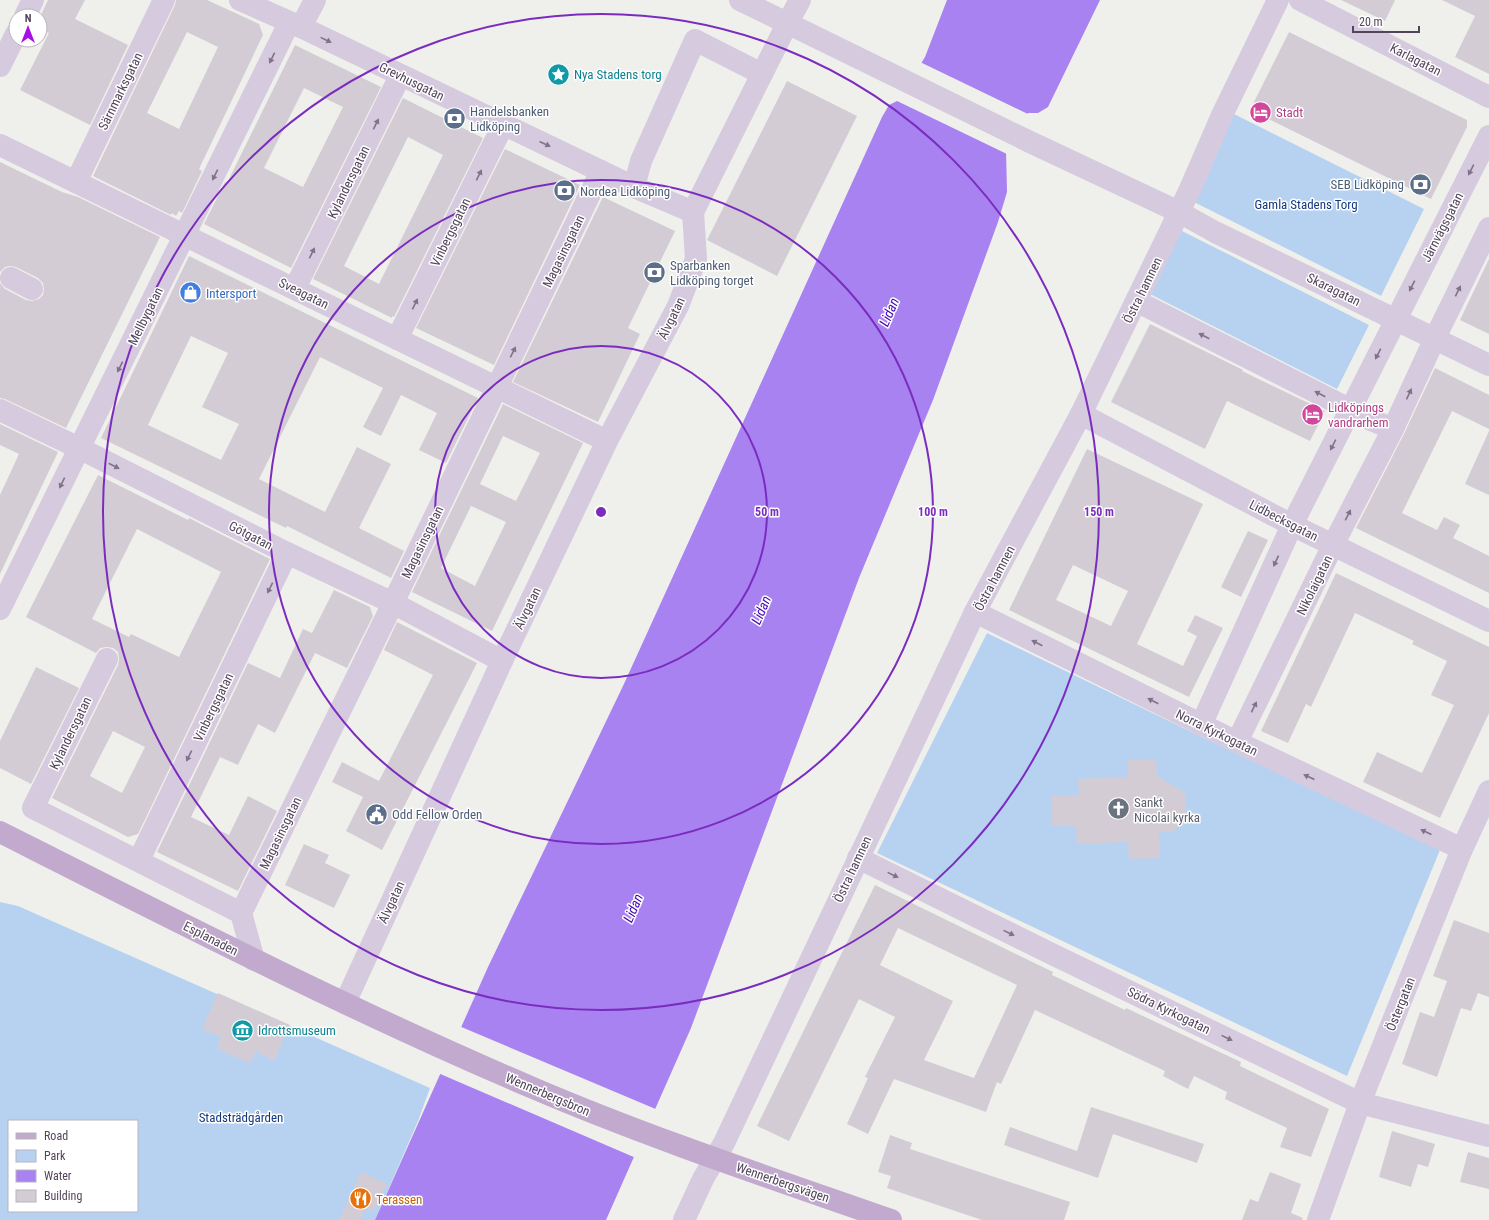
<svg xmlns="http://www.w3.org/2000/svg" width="1489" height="1220" viewBox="0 0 1489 1220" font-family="'Roboto Condensed',sans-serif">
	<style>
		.green { fill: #b7d2f1; fill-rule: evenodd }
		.water { fill: #a882f0 }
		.pier { fill: #eff0ec }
		.building { fill: #d3ccd4; fill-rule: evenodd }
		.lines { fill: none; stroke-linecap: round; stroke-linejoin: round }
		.minor { stroke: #d6cade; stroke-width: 22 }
		.major { stroke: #c1aace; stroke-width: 22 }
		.oneway { fill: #807389 }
		.ring { fill: none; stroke: #7b2cbf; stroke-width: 2 }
		.labels { text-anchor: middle; stroke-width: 3; stroke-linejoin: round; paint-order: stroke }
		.street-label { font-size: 13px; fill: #52445b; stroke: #fff }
		.culture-label { font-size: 13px; fill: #0d838f; stroke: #fff; text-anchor: start }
		.service-label { font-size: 13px; fill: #4e5e75; stroke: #fff; text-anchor: start }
		.hotel-label { font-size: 13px; fill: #b23c85; stroke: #fff; text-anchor: start }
		.park-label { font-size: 13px; fill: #11397f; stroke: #fff }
		.shop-label { font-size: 13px; fill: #366cbe; stroke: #fff; text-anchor: start }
		.worship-label { font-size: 13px; fill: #5b616d; stroke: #fff; text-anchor: start }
		.food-label { font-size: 13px; fill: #c56008; stroke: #fff; text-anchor: start }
		.water-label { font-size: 14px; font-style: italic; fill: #4004ad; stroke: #fff }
		.centre { fill: #7b2cbf; stroke: #fff; stroke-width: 2 }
		.ring-label { font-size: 12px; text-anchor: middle; font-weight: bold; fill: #7b2cbf; stroke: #fff; stroke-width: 3; stroke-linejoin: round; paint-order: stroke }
	</style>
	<rect width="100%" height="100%" fill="#eff0ec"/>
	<!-- green -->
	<g class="green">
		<path d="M1232,113l192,96 -43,87 -193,-97z"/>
		<path d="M1176,228l193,97 -32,64 -193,-98z"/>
		<path d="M987,633l207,100 246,117 -93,226 -470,-223z"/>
		<path d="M0,902l18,4 412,182 -12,33 -43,99h-375zM9,1121h128v90h-128z"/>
	</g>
	<!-- water -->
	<path class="water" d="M947,0h153l-52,107 -10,6h-10l-22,37 1,42 -9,30 -65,178 -74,178 -168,450 -85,192h-231l113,-253 135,-281 259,-569 7,-12 10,-5 26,-43z"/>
	<!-- pier -->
	<g class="pier">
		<path d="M920,62l110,53 -22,35 1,5 -114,-55 3,-1z"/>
		<path d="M459,1026l199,84 -22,48 -198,-85z"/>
	</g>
	<!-- building -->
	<g class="building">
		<path d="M48,0h37l-10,19 53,26 -38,80 -70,-35 29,-57 -9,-4v-12z"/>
		<path d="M176,0h31l52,24 4,11 -64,134 3,2 -20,42 -3,-2 -3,5 -4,-3 -1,2 -78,-39 82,-171zM187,32l31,15 -39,82 -32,-16z"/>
		<path d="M1341,0h54l-10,21z"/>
		<path d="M1442,0h47v74l-34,-17 20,-41z"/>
		<path d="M1289,32l178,88v7l-36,72 -181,-89z"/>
		<path d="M295,45l86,42 -90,181 -87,-44 21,-42 2,1zM304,88l39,19 -40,80 -39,-19z"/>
		<path d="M787,81l70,35 -80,160 -70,-36z"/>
		<path d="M403,98l80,40 -89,179 -2,-1v2l-79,-39zM408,137l35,18 -64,129 -35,-18z"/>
		<path d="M505,149l75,36 -86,180 -78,-37z"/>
		<path d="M0,162l62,30 16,5 82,40 -94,191 -61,-29 -5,-1v-115l5,6 21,11 6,1 7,-2 4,-4 1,-6 -1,-6 -5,-5 -22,-11 -6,-1 -5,1 -5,5z"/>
		<path d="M603,197l72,34 -47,97 12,6 -42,88 -85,-40z"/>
		<path d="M189,256l289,142 -32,65 -27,-13 18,-37 -36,-18 -20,41 -18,-9 20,-39 -63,-31 -61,122 66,33 32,-65 34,17 -32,64 45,23 -13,27 -104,-52 -1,2 -185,-90zM191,336l37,17 -26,54 37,17 -18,36 -73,-35z"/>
		<path d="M1489,259v75l-29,-14z"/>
		<path d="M1150,324l93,46 -1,1 83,40 -15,30 -83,-40 -22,48 -94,-47z"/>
		<path d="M1435,368l54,27v34l-37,-18 -50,102 35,17 7,-13 16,8 -7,13 36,18v37l-133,-65 48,-94z"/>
		<path d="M503,404l80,39 -91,188 -80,-39zM503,436l37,17 -24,48 -36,-17zM471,506l35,16 -31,64 -34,-18z"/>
		<path d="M0,424l58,28 -58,122v-79l19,-41 -19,-9z"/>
		<path d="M1489,431v64l-24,-11z"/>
		<path d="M1087,449l116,55 -66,140 46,22 14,-30 -10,-5 8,-16 28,13 -34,69 -180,-87zM1073,565l55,26 -17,35 -55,-26z"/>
		<path d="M98,475l90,45 1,-2 81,41 -132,275 -10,3 -76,-39 66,-133 1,-6 -1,-7 -5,-4 -6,-1 -7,1 -4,5 -70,-36zM137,529l84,43 -42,85 -48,-23 -2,3 -37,-18zM113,731l32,16 -23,46 -32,-17z"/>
		<path d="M1248,531l20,9 -27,57 -20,-10z"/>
		<path d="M1336,573l153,74v66l-49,105 -77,-36 14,-30 45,21 32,-68 -23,-10 16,-34 -35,-17 2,-3 -59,-28 -44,94 -5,-3 -18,39 -27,-12z"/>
		<path d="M334,590l36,17 3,9 -26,52 -32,-15 -40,80 -17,-9 -20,41 -18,-8 -29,60 38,18 19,-39 29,15 -39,80 -81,-39 91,-189 32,15 23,-49 9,4z"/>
		<path d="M397,622l80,41 -95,187 -36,-19 17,-34 -31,-15 10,-20 37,19 54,-106 -49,-25z"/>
		<path d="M36,667l43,21 -48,96 -31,-16v-27z"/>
		<path d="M1156,759l1,17 28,17 1,28 -14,11h-13l1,26 -31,1 -1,-17 -51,2 -1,-18h-24l-1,-30 28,-1 -1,-16 50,-2 -1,-17z"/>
		<path d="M304,844l25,11 -4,8 25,12 -16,33 -49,-23z"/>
		<path d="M875,885l178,87 -1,3 73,35 1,-2 115,54 -1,4 89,43 -18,48 -31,-10 7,-19 -62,-29 2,-7 -33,-16 -6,13 -25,-13 2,-5 -130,-61 -34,74 -4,-2 -11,30 -92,-33 -26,55 -21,-10 21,-46 -3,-1 30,-60 -36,-18 -70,142 -32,-15zM898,928l119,57 -43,93 -50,-18 29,-59 -73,-36z"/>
		<path d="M1454,920l35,13v64l-11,-4 -7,18 -10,-3 -24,69 -35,-13 18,-52 14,5 13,-36 -14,-5z"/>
		<path d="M218,993l72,32 -16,36 -18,-10 -6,12 -33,-14 4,-12 -19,-8z"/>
		<path d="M1091,1107l113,37 -7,19 -84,-29 -15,44 -94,-33 6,-18 67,24z"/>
		<path d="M1392,1131l43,13 -7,23 -10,-3 -7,23 -32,-10z"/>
		<path d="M890,1135l22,8 -2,6 160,53 -6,18h-82l-95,-32 4,-12 -13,-4z"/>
		<path d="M1468,1152l21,6v31l-29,-7z"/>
		<path d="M361,1172l26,12 -13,27 -8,-3 -6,12h-21z"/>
		<path d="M1270,1172l31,12 -10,29 12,5 -1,2h-60l8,-21 8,3z"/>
	</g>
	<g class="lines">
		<!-- minor -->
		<g class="minor">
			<path d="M240,0l61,27 333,160 59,25"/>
			<path d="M740,0l290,142 149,70 36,20 274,133"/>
			<path d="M1300,0l189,97"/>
			<path d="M25,16l8,-16"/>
			<path d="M301,27l14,-27"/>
			<path d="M0,66l16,-32"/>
			<path d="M0,145c202,99 405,198 607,296"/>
			<path d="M76,182l88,-182"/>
			<path d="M634,187l7,-26 54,-121 67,34"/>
			<path d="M693,212l94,-188 13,-24"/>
			<path d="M11,278l21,11"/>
			<path d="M295,288l105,-212"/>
			<path d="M1136,301l233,118 24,10"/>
			<path d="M397,339l106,-214"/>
			<path d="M0,410l79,38 208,105 106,50 109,58"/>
			<path d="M1081,414l211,111 197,96"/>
			<path d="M0,609l289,-586"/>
			<path d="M975,612l262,130 225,107"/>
			<path d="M107,659l-74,149 208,105 13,47"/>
			<path d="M1201,725l91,-200 197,-389"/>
			<path d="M1237,742l96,-197 60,-116 42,-91 54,-110"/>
			<path d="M858,858l196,97 306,148 129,33"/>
			<path d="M139,860l148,-307"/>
			<path d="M241,913l152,-310 208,-432"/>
			<path d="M345,1003l157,-342 105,-220 71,-135 18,-47 -3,-47"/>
			<path d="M684,1220l19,-41 21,-36 251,-531 106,-198 88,-181 21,-44 33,-76 55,-113"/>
			<path d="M1318,1220l42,-117 38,-95 64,-159 27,-58"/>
		</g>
		<!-- major -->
		<path class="major" d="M0,832c176,89 352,179 533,256 117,50 238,90 358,132"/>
	</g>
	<!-- one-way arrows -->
	<defs><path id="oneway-solid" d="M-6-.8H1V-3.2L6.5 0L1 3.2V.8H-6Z"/></defs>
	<g class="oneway">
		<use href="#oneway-solid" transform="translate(326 40) rotate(26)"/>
		<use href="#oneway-solid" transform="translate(272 58) rotate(116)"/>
		<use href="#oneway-solid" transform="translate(376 124) rotate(-64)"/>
		<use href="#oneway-solid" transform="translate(545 144) rotate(25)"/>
		<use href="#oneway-solid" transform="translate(1471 170) rotate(117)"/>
		<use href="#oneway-solid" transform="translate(215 175) rotate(116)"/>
		<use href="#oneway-solid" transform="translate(479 175) rotate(-64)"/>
		<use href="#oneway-solid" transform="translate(312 253) rotate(-64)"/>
		<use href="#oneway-solid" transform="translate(1412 286) rotate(117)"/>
		<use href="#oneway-solid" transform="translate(1458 291) rotate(-64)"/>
		<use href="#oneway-solid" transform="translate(415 304) rotate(-64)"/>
		<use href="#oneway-solid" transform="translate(1204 336) rotate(-153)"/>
		<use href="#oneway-solid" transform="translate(513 352) rotate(-64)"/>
		<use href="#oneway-solid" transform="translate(1378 354) rotate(117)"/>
		<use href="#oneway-solid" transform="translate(120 367) rotate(116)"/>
		<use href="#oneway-solid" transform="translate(1320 394) rotate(-153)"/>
		<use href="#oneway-solid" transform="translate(1409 394) rotate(-65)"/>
		<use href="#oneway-solid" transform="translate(1333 445) rotate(117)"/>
		<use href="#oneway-solid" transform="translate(114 466) rotate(27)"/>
		<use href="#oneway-solid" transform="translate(62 483) rotate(116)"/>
		<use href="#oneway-solid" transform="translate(1348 515) rotate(-63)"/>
		<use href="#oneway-solid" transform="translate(1276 561) rotate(115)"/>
		<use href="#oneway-solid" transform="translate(270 588) rotate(116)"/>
		<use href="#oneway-solid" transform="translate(1037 643) rotate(-153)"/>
		<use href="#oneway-solid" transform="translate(1153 701) rotate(-153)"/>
		<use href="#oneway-solid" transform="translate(1254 707) rotate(-64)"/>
		<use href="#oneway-solid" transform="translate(189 756) rotate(116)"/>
		<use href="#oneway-solid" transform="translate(1309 777) rotate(-155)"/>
		<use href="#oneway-solid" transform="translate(1426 832) rotate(-155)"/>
		<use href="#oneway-solid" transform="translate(893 875) rotate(26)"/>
		<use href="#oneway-solid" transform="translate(1009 933) rotate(26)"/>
		<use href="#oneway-solid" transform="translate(1227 1038) rotate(26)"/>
	</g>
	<!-- distance rings -->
	<g class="ring">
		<circle cx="601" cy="512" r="166"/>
		<circle cx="601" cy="512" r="332"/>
		<circle cx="601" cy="512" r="498"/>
	</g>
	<!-- icons -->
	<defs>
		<symbol id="sight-disc" viewBox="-11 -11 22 22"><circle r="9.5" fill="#0f9aa8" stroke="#fff"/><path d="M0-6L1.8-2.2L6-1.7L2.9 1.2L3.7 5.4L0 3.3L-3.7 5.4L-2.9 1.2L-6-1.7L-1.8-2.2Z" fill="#fff"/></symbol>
		<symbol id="hotel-disc" viewBox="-11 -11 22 22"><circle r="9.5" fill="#d1479c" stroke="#fff"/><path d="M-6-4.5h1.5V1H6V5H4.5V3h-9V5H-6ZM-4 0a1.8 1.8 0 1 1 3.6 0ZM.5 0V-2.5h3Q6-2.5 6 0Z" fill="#fff"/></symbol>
		<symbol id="bank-disc" viewBox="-11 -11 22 22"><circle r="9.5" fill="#5c6f8a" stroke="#fff"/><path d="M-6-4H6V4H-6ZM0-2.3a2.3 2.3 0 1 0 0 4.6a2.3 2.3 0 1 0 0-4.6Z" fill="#fff"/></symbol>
		<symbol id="shop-disc" viewBox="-11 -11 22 22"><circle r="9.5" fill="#3f7fe0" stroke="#fff"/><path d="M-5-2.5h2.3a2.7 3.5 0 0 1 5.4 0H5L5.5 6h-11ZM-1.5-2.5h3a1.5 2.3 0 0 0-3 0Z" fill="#fff"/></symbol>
		<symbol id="church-disc" viewBox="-11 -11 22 22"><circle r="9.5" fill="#6b7280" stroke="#fff"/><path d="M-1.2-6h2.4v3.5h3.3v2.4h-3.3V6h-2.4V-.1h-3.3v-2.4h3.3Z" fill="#fff"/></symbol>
		<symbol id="civic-disc" viewBox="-11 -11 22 22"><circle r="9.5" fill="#5c6f8a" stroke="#fff"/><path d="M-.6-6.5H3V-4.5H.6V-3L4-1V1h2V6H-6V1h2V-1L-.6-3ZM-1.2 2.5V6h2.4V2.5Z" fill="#fff"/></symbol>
		<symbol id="museum-disc" viewBox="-11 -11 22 22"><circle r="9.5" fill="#0f9aa8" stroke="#fff"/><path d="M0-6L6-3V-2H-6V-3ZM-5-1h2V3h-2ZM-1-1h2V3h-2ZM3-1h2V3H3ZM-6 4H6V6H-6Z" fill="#fff"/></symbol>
		<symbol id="restaurant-disc" viewBox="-11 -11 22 22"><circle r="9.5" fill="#e8710a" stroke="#fff"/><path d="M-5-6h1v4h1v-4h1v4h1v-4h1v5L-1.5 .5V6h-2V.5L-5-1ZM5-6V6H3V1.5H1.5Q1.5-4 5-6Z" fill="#fff"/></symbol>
	</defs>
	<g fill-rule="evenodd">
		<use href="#sight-disc" x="546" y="62" width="25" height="25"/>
		<use href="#hotel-disc" x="1248" y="100" width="25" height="25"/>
		<use href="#bank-disc" x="442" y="106" width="25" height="25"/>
		<use href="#bank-disc" x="1408" y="172" width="25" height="25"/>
		<use href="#bank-disc" x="552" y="178" width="25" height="25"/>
		<use href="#bank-disc" x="642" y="260" width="25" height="25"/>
		<use href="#shop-disc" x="178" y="280" width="25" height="25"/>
		<use href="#hotel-disc" x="1300" y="402" width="25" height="25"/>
		<use href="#church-disc" x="1106" y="796" width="25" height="25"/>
		<use href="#civic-disc" x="364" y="802" width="25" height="25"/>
		<use href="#museum-disc" x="230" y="1018" width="25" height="25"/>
		<use href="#restaurant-disc" x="348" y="1186" width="25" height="25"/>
	</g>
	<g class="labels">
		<!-- street labels -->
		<g class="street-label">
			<text transform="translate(1416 59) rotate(27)" y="5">Karlagatan</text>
			<text transform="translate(412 81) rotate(26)" y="5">Grevhusgatan</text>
			<text transform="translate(120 91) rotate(-64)" y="5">Särnmarksgatan</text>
			<text transform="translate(348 182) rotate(-64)" y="5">Kylandersgatan</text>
			<text transform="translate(1442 227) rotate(-63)" y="5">Järnvägsgatan</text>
			<text transform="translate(450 232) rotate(-64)" y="5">Vinbergsgatan</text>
			<text transform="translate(563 251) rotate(-64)" y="5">Magasinsgatan</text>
			<text transform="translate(1334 289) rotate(26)" y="5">Skaragatan</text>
			<text transform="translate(1142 290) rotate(-64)" y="5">Östra hamnen</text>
			<text transform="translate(304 293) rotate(26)" y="5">Sveagatan</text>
			<text transform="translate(145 316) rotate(-64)" y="5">Mellbygatan</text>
			<text transform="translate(671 318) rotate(-64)" y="5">Älvgatan</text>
			<text transform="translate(1284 520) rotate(27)" y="5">Lidbecksgatan</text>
			<text transform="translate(251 535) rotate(27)" y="5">Götgatan</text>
			<text transform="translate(422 542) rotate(-64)" y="5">Magasinsgatan</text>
			<text transform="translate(994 578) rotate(-62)" y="5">Östra hamnen</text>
			<text transform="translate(1314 585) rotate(-64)" y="5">Nikolaigatan</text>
			<text transform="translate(527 608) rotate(-64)" y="5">Älvgatan</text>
			<text transform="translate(213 707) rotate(-64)" y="5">Vinbergsgatan</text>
			<text transform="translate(1217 732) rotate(26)" y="5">Norra Kyrkogatan</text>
			<text transform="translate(70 733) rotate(-64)" y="5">Kylandersgatan</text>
			<text transform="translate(280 833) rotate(-64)" y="5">Magasinsgatan</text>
			<text transform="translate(852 869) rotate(-65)" y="5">Östra hamnen</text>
			<text transform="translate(391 902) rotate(-65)" y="5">Älvgatan</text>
			<text transform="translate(211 938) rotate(27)" y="5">Esplanaden</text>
			<text transform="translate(1400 1004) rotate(-68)" y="5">Östergatan</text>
			<text transform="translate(1169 1010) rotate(26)" y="5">Södra Kyrkogatan</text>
			<text transform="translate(548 1094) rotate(23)" y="5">Wennerbergsbron</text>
			<text transform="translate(783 1182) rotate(19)" y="5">Wennerbergsvägen</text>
		</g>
		<!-- culture labels -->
		<g class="culture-label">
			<text x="574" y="79">Nya Stadens torg</text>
			<text x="258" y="1035">Idrottsmuseum</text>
		</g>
		<!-- service labels -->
		<g class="service-label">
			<text x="470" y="116">Handelsbanken<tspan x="470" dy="15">Lidköping</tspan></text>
			<text x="1404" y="189" text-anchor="end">SEB Lidköping</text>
			<text x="580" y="196">Nordea Lidköping</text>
			<text x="670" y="270">Sparbanken<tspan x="670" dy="15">Lidköping torget</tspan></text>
			<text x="392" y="819">Odd Fellow Orden</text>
		</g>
		<!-- hotel labels -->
		<g class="hotel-label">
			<text x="1276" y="117">Stadt</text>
			<text x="1328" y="412">Lidköpings<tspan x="1328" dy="15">vandrarhem</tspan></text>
		</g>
		<!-- park labels -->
		<g class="park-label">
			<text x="1306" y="209">Gamla Stadens Torg</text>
			<text x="241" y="1122">Stadsträdgården</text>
		</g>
		<!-- shop labels -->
		<g class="shop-label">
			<text x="206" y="298">Intersport</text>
		</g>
		<!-- worship labels -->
		<g class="worship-label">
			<text x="1134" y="807">Sankt<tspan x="1134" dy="15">Nicolai kyrka</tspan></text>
		</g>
		<!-- food labels -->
		<g class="food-label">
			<text x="376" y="1204">Terassen</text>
		</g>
		<!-- water labels -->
		<g class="water-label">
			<text transform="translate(889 312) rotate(-67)" y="5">Lidan</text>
			<text transform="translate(761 610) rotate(-67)" y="5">Lidan</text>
			<text transform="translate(633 908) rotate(-67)" y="5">Lidan</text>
		</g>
	</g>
	<circle cx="601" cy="512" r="6" class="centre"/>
	<g class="ring-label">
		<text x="767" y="516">50 m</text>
		<text x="933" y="516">100 m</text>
		<text x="1099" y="516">150 m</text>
	</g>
	<!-- legend -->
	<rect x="8" y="1120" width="130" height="92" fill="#ffffff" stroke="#bab4bd"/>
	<rect x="16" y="1133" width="20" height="6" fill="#c1aace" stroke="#bab4bd"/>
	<text x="44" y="1140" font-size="12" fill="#52445b">Road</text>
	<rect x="16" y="1150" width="20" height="12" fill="#b7d2f1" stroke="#bab4bd"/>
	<text x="44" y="1160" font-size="12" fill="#52445b">Park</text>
	<rect x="16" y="1170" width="20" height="12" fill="#a882f0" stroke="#bab4bd"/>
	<text x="44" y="1180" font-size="12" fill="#52445b">Water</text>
	<rect x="16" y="1190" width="20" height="12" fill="#d3ccd4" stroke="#bab4bd"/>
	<text x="44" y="1200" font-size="12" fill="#52445b">Building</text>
	<!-- north arrow -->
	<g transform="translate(28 28)"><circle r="19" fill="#ffffff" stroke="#bab4bd"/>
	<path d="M0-3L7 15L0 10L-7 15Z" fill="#a70fe7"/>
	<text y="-6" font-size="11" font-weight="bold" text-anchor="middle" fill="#52445b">N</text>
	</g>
	<!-- scale -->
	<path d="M1353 26v6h66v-6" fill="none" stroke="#52445b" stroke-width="2"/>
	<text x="1359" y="26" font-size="12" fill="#52445b" stroke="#ffffff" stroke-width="3" paint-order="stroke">20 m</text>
</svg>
